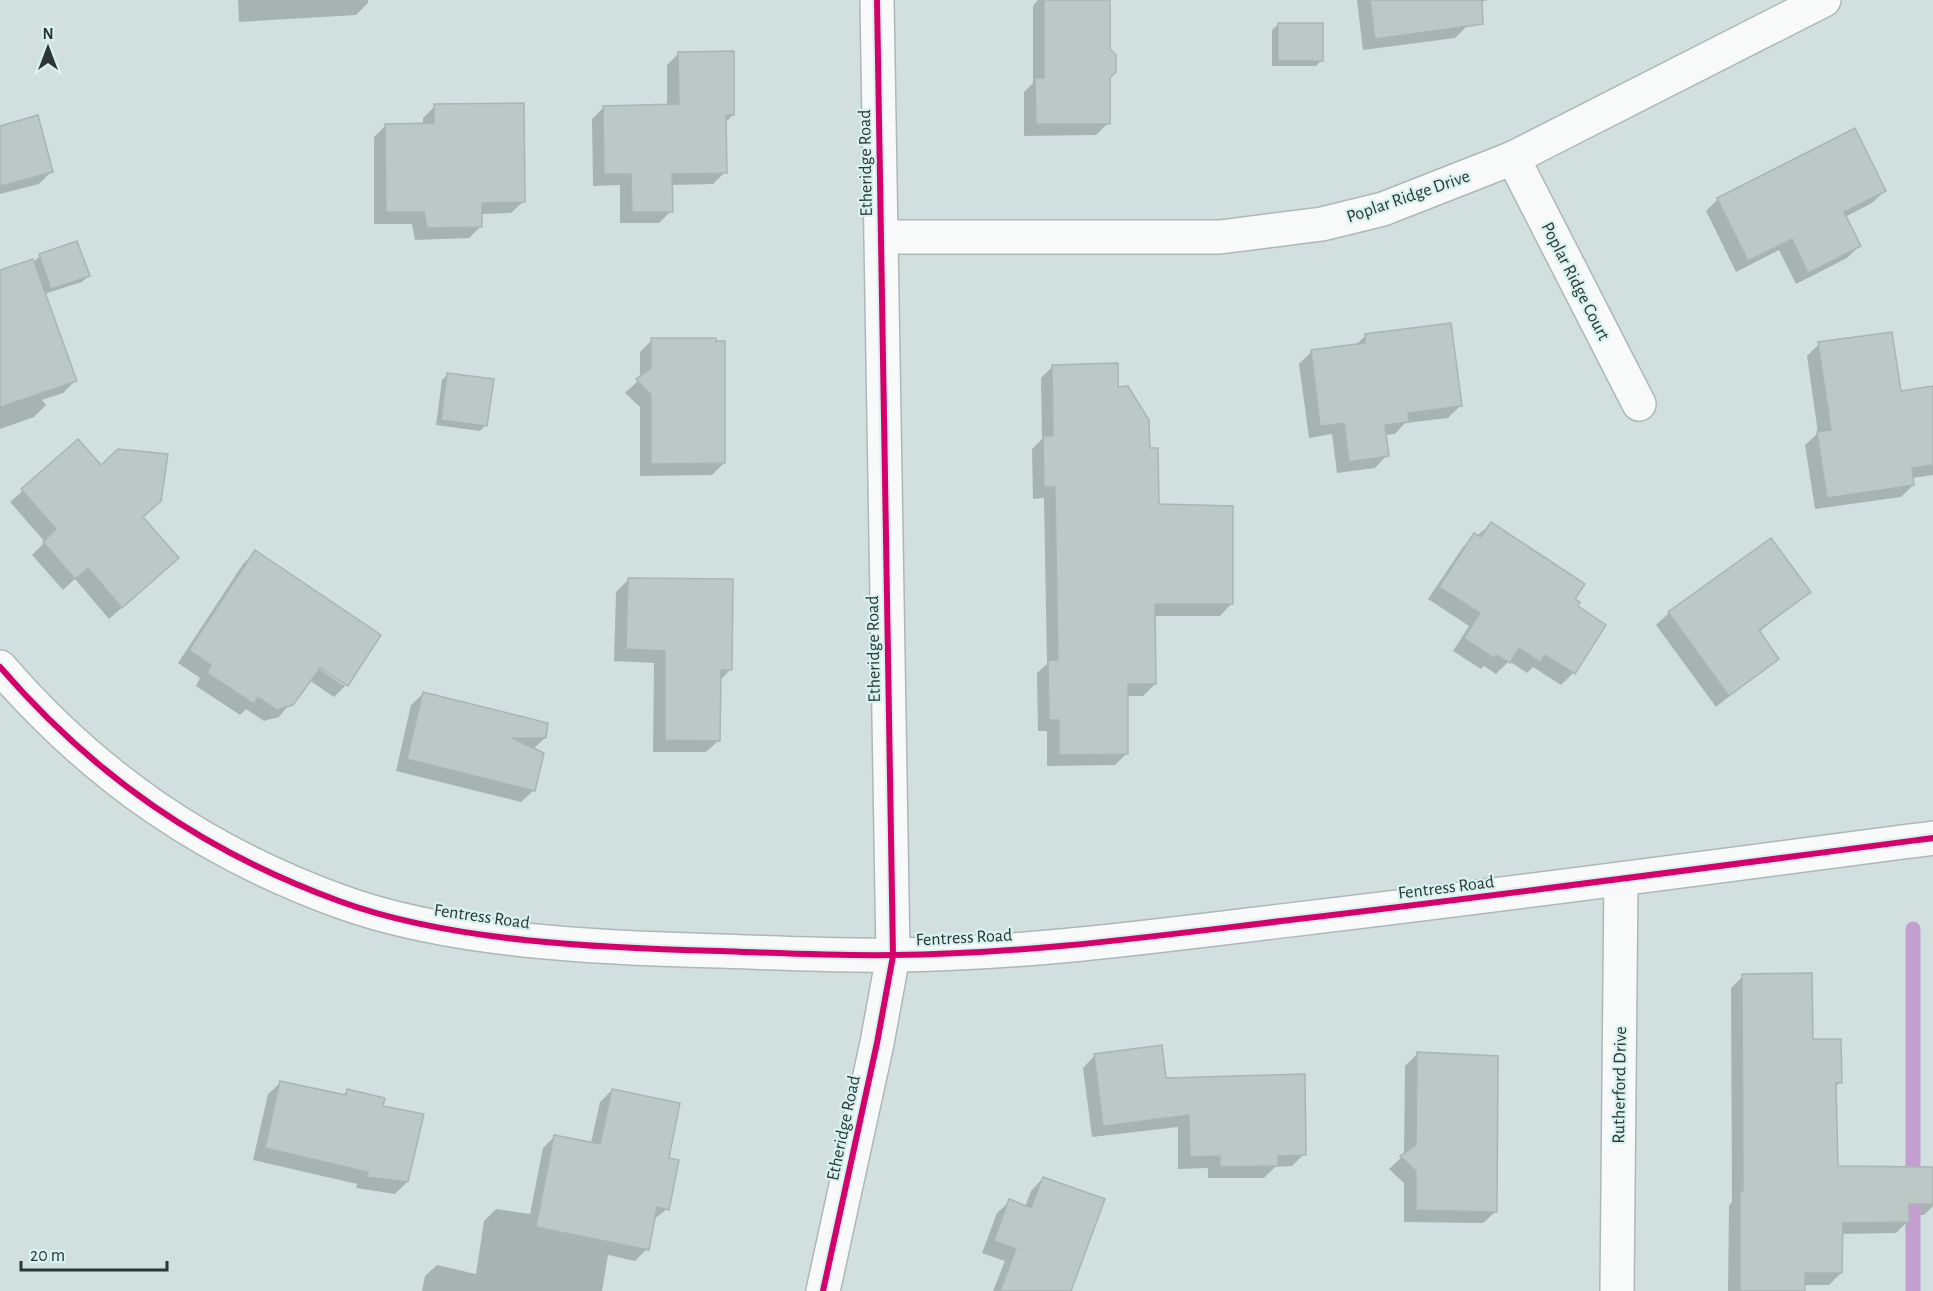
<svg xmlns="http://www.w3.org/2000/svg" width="1933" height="1291" viewBox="0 0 1933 1291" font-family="'Alegreya Sans',sans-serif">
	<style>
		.shadow { fill: #0003 }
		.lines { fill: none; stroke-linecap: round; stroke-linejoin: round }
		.stream { stroke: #c29fcf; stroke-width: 15 }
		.building { fill: #bbc8c6; stroke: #a9b5b3; stroke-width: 1.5 }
		.minor-casing { stroke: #acb8b6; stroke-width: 36 }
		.tertiary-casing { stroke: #acb8b6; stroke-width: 36 }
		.minor { stroke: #f8fafa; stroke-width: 33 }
		.tertiary { stroke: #f8fafa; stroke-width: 33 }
		.cycleway-casing { stroke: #d8f3ef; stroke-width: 10 }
		.cycleway { stroke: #d6006c; stroke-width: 6 }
		.labels { text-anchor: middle; stroke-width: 4.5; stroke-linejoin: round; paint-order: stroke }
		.street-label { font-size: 18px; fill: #2c3634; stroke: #d8f3ef }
	</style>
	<rect width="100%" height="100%" fill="#d1e0de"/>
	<!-- shadow -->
	<g class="shadow">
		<path d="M238,0h130v3l-12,12 -117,7z"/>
		<path d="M1038,0h70v123l-12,12 -72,1v-44l9,-9v-77z"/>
		<path d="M1357,0h132l-24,5 3,20 -13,13 -92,12z"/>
		<path d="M1278,24l44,36 -6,6h-44v-36z"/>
		<path d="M679,53l54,62 -8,8v49l-12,12 -42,1v26l-12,12h-39v-38l-27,1 -1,-67 12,-12 63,-1v-41z"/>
		<path d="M435,106l89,95 -13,12 -30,1v12l-12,12 -54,2 -3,-16h-38v-87l12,-12 37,-1v-6z"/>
		<path d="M0,127l51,45 -12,12 -39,10z"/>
		<path d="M1885,191l-13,12 -27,14 14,29 -12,12 -51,26 -17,-34 -43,22 -30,-61 12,-12z"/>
		<path d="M40,256l48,20 -6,6 -38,12 31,87 -12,12 -21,7 4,5 -12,12 -34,12v-157l32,-9z"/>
		<path d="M1365,336l96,69 -13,13 -43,5 -10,11 -10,1 2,20 -12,13 -38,5 -5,-39 -23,4 -10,-74 12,-12 44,-6z"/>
		<path d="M652,340l72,123 -12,12 -72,1v-69l-15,-14 15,-14v-27z"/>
		<path d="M1819,344l80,48 34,-5v88l-21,3 1,7 -12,12 -86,12 -10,-64 13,-12 -11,-77z"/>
		<path d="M1053,366l64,23 31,60 9,56 74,99 -11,12h-66l1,68 -12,12h-16v57l-12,12 -68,1v-35h-9l-1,-58 10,-9 -3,-166 -11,1 -1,-50 10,-10 -1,-61z"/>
		<path d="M448,374l38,51 -6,6 -44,-6 6,-45z"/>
		<path d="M78,441l64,77 23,52 -56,49 -34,-40 -12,11 -31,-35 13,-13 -35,-40z"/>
		<path d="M1491,524l81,75 4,8 -3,66 -12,12 -28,-18 -6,6 -18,-12 -13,13 -12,-8 -3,3 -28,-18 16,-25 -41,-27 35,-52z"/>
		<path d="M1771,540l38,52 -50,40 18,26 -61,49 -60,-82 13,-12z"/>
		<path d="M255,552l124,84 -33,50 -31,-24 -2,3 32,21 -11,11 -25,-17 -30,37 -15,4 -18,-12 -6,6 -44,-29 4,-8 -22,-15 65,-99z"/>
		<path d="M628,580l103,89 -12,12v59l-13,12h-53l1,-89 -40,-2 2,-69z"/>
		<path d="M424,693l121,45 -12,11 1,41 -13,12 -125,-31 15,-66z"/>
		<path d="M1743,976l69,65 28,41 -5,6 1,80h97v38l-9,9h-16v6l-12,12 -55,1v39l-12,12h-26v6h-75l1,-86 3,-3 -1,-214z"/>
		<path d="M1417,1054l63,1 16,156 -13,12 -79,-1v-39l-15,-14 15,-14 1,-89z"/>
		<path d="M1095,1055l69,25 140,74 -12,12 -17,1 -11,11h-56v-10l-30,1v-42l-86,10 -9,-69z"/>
		<path d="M281,1082l61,14 6,-6 33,17 26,75 -12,12 -39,-6 1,-4 -104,-24 15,-66z"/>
		<path d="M612,1090l55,69v50l-14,11 -6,29 -12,12 -27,-6 -6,36h-180l3,-15 12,-11 39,9 8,-53 12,-12 34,5 13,-66 12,-12 36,7 9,-41z"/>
		<path d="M1043,1178l26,113h-76l12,-30 -23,-8 15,-40 13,-12 15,6 6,-16z"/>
	</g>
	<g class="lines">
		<!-- stream -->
		<path class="stream" d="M1913,929v362"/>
	</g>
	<!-- building -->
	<g class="building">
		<path d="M1044,0h66v49l6,6v17l-6,6v46h-74l-1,-46h9z"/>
		<path d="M1370,0h112l1,24 -108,15z"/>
		<rect x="1278" y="23" width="45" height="38"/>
		<path d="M734,51v64h-8l1,58 -55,1 1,38h-41l-1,-38h-27l-1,-68 76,-2 -1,-52z"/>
		<path d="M524,103l1,99 -43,1v24l-55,1 -3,-16h-38l-1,-88 49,-1v-19z"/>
		<path d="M38,115l15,57 -53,14v-60z"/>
		<path d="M1855,128l31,63 -42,21 17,34 -53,27 -16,-34 -44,22 -31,-63z"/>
		<path d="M77,241l13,35 -39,13 -12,-35z"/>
		<path d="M33,259l44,122 -77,26v-137z"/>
		<path d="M1451,323l11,83 -54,7 1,9 -24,3 4,31 -40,6 -5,-39 -24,3 -9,-76 54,-7v-9z"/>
		<path d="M1892,332l9,59 32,-5v79l-21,3 2,17 -87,13 -10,-66 14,-2 -13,-88z"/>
		<path d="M651,338h65v3h9v122l-74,1v-69l-15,-16 15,-11z"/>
		<path d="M1118,363v24l10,-1 21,34 1,28h8l1,56 74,2v98h-78l1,80h-28v70l-69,1v-35h-10l-1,-60h10l-3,-173h-11l-1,-51h10l-1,-71z"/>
		<path d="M447,373l47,6 -7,47 -46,-6z"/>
		<path d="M78,439l23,26 17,-16 50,5 -7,47 -18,16 36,41 -57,50 -34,-40 -13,11 -32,-37 13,-13 -35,-40z"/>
		<path d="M1491,522l94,62 -10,15 5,3 -2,4 28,19 -31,49 -30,-19 -5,7 -21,-14 -9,15 -13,-8 -3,3 -30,-20 16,-25 -41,-26 35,-54 7,4z"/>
		<path d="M1771,538l40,54 -52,38 20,29 -50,37 -61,-84z"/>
		<path d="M255,550l126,85 -33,51 -28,-18 -27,37 -16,5 -19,-13 -4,7 -47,-31 4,-8 -22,-15z"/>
		<path d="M628,578l105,1 -1,91h-11l-1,71 -55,-1v-89l-39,-2z"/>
		<path d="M423,692l125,31 -2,15h-34l32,15 -9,38 -128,-32z"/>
		<path d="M1812,973l1,66h28l1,44h-6l2,83 95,1v37h-24v18l-66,1 -1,50h-37v18h-65v-100h3l-1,-217z"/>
		<path d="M1162,1045l4,33 139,-4 1,81 -28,1v10l-58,1v-11l-30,1 -1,-42 -86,11 -9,-72z"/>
		<path d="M1417,1052l81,4 -1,156 -81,-2v-39l-16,-15 16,-11z"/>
		<path d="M280,1081l66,14 1,-6 38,9 -2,8 41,8 -16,68 -41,-5 1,-5 -103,-24z"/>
		<path d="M612,1089l68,14 -11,55 10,2 -10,50 -12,-3 -8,43 -113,-23 18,-92 46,9z"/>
		<path d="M1043,1177l62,22 -34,92h-71l16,-42 -22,-8 15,-42 22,9z"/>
	</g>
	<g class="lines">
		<defs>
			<g id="minor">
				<path d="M1513,158l126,246"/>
				<path d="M881,237h339l102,-13 61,-15 130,-51 311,-158"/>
				<path d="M823,1291l54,-248 16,-87"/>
				<path d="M1617,1291l4,-412"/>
			</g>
			<g id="tertiary">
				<path d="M877,0l16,956"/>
				<path d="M0,667c94,109 204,185 339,234 111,41 263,47 381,50 58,2 116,5 173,4 136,-1 270,-20 405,-36 212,-25 423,-53 635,-81"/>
			</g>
		</defs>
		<!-- minor casing -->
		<use href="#minor" class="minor-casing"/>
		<!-- tertiary casing -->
		<use href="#tertiary" class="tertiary-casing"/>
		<!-- minor -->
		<use href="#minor" class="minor"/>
		<!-- tertiary -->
		<use href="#tertiary" class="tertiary"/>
		<defs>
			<g id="cycleway">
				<path d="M0,667c94,109 204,185 339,234 111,41 263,47 381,50 58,2 116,5 173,4 136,-1 270,-20 405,-36 212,-25 423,-53 635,-81"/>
				<path d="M823,1291l54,-248 16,-87 -16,-956"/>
			</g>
		</defs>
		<!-- cycleway casing -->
		<use href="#cycleway" class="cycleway-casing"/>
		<!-- cycleway -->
		<use href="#cycleway" class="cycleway"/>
	</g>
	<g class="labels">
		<!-- street labels -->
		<g class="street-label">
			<text transform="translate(865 163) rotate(-91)" y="6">Etheridge Road</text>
			<text transform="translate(1408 196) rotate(-19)" y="6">Poplar Ridge Drive</text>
			<text transform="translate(1576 281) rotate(63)" y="6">Poplar Ridge Court</text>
			<text transform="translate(873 649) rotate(-91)" y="6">Etheridge Road</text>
			<text transform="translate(1446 887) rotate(-7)" y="6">Fentress Road</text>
			<text transform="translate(482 916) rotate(8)" y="6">Fentress Road</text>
			<text transform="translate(964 937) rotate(-3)" y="6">Fentress Road</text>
			<text transform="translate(1619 1085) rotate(-89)" y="6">Rutherford Drive</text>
			<text transform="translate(843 1128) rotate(-78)" y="6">Etheridge Road</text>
		</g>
	</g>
	<!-- north arrow -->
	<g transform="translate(48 48)" stroke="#d8f3ef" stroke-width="4.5" paint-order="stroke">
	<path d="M0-4.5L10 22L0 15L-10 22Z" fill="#2c3634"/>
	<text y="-9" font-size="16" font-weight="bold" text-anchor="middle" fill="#2c3634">N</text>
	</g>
	<!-- scale -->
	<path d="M21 1261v9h146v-9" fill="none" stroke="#2c3634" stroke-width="3"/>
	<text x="30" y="1261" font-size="18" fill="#2c3634" stroke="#d8f3ef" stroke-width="4.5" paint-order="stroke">20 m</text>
</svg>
